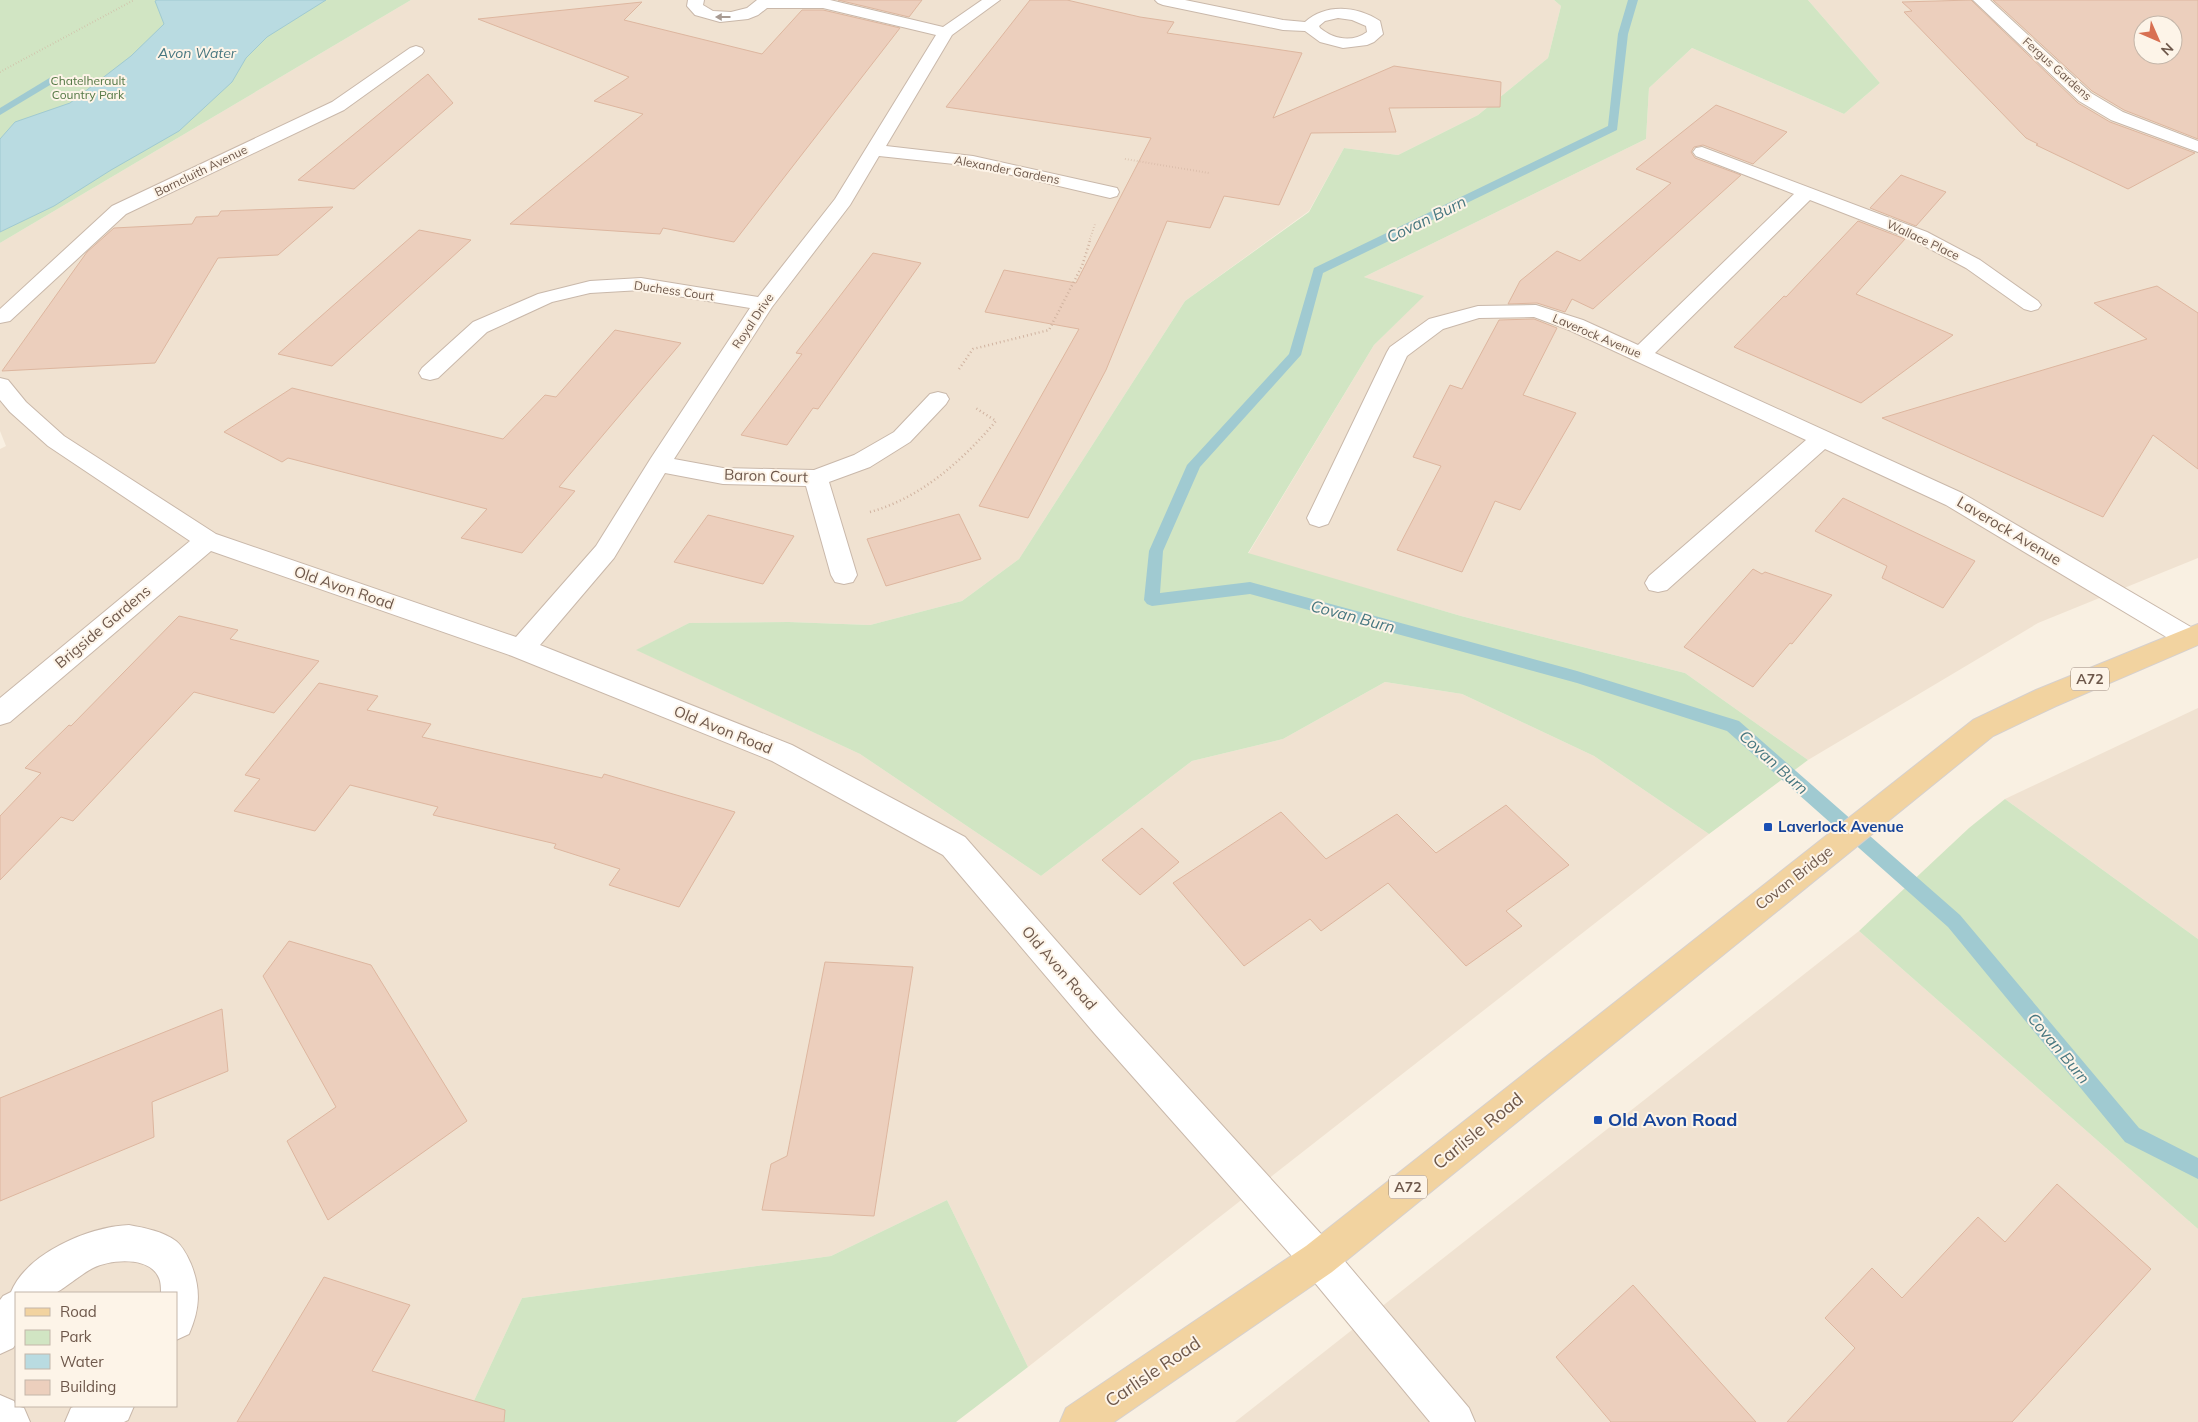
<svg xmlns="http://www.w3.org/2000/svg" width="2198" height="1422" viewBox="0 0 2198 1422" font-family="Mulish,sans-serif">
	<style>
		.residential { fill: #f0e2d1; fill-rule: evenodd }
		.green { fill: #d1e5c3 }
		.water { fill: #b9dbe1; stroke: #a0cad1 }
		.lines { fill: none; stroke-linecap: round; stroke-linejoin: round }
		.stream { fill: #a0cad1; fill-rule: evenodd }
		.building { fill: #eccfbd; stroke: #ddb69f; fill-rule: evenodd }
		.minor-casing { stroke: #c9b8aa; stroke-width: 2 }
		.major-casing { stroke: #d6d0cd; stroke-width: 2 }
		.path-far1 { stroke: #d0b3a0; stroke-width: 2; stroke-dasharray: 0.5 2.5; stroke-linecap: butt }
		.path { stroke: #d0b3a0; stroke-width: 2.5; stroke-dasharray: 1 3; stroke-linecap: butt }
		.minor { fill: #fff; fill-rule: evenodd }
		.major { fill: #f2d3a0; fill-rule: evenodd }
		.oneway { fill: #a89b93 }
		.transit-dot { fill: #1a4fb4; stroke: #fdf4e8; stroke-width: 2 }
		.labels { text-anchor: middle; stroke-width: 4; stroke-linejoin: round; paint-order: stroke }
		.far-street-label { font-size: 12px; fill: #6e584b; stroke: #fdf4e8 }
		.far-park-label { font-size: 12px; fill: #567947; stroke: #fdf4e8 }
		.far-water-label { font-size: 14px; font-style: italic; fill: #477780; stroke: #fdf4e8 }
		.shield { fill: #fdf4e8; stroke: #99877a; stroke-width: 1 }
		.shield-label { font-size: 14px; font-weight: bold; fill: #6e584b }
		.street-label { font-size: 15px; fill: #6e584b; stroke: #fdf4e8 }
		.transit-label { font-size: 15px; font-weight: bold; fill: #164399; stroke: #fdf4e8; text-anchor: start }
		.water-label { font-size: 16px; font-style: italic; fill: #477780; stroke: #fdf4e8 }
		.near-transit-label { font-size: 18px; font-weight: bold; fill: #164399; stroke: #fdf4e8; text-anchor: start }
		.near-street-label { font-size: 18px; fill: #6e584b; stroke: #fdf4e8 }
	</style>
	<rect width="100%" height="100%" fill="#f9f0e2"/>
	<!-- residential -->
	<g class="residential">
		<path d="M411,0h1143l7,6 -13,52 -70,57 -80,40 -54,-7 -35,63 -124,90 -166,258 -57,42 -92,24 -81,-3 -100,1 -52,27 223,104 181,122 151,-115 91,-22 102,-57 77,12 132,62 115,78 -681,533 -81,-167 -116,56 -309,42 -58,124h-464v-973l6,-3 -6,-15v-188zM16,1293h160v113h-160z"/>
		<path d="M1808,0h390v558l-160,65 -230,137 -123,-87 -224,-57 -213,-62 126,-209 49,-49 -59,-19 282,-138 3,-51 43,-40 152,66 36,-31zM2143,25h30v30h-30z"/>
		<path d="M2198,708v231l-193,-140z"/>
		<path d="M1859,931l339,298v193h-963z"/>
	</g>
	<!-- green -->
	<g class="green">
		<path d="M0,0h411l-411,243z"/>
		<path d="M1554,0h254l72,83 -36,31 -152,-66 -43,40 -3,51 -282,138 60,19 -50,49 -126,208 213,63 224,57 123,87 -99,74 -115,-78 -132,-62 -77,-12 -102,57 -91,22 -151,115 -181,-122 -224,-104 53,-27 100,-1 81,3 92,-24 57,-42 166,-258 124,-89 35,-64 54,7 80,-40 70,-57 13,-52z"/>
		<path d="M2005,799l193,140v290l-339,-298 110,-103z"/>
		<path d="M947,1200l81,167 -72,55h-492l58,-124 309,-42z"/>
	</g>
	<!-- water -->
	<path class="water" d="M157,0h169l-59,37 -21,21 -14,24 -53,49 -68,39 -57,36 -54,26v-93l15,-17 55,-19 61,-47 33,-32 -9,-23z"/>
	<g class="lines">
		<!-- stream -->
		<g class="stream">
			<path d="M1628,0h10l-10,34 -11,96 -294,143 -22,82 -101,112 -37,84 -3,42 90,-11 327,89 162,50 221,194 179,213 59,30v21l-73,-37 -177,-215 -221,-196 -150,-48 -327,-89 -98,12 -5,-2 -3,-4 5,-49 38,-86 102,-111 25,-86 294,-142 10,-92z"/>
			<path d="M51,77l4,1v4l-55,33v-7z"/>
		</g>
	</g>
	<!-- building -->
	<g class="building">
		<path d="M838,0h84l-13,17z"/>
		<path d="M1030,0h37l73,17 34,5 -7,11 135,20 -29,65 121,-52 107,16 -1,25 -111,1 7,24 -85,1 -32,72 -55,-9 -14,32 -43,-7 -61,149 -78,148 -49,-12 100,-177 -94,-17 19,-42 72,13 75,-145 -205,-31z"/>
		<path d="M1971,0l107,103 32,19 85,31 -67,36 -92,-44 2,-1 -12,-6 -122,-126 8,-1 -10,-9z"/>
		<path d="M1993,0h205v139l-74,-29 -32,-19zM2143,25h30v30h-30z"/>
		<path d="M642,2l-18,18 138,34 40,-44h21l77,18 -166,214 -71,-14 -3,6 -150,-10 133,-110 -49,-13 35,-24 -151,-58z"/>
		<path d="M428,74l25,29 -99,86 -56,-9z"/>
		<path d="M1716,105l71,27 -34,32 -50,-19 -9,2 -3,5 4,6 46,17 -148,134 -21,-10 -7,13 -28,-9 -29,1 12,-23 37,-30 23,10 91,-78 -35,-14z"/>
		<path d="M1901,175l45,17 -30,34 -46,-18z"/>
		<path d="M333,207l-55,48 -60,3 -63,105 -153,8 85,-119 27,-24 78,-4 4,-7 22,-1 3,-5z"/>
		<path d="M1858,221l47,18 -49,55 97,41 -92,68 -127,-56 50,-51 2,1z"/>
		<path d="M419,230l52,10 -139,126 -54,-12z"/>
		<path d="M873,253l48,10 -103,146 -5,-1 -26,37 -46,-10 61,-81 -6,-1z"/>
		<path d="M2157,286l41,27v156l-45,-34 -50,82 -221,-99 265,-79 -53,-36z"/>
		<path d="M1534,319l23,9 -34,67 53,18 -56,97 -25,-9 -33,71 -65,-22 44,-84 -28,-9 37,-72 12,4 37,-69z"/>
		<path d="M615,330l66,13 -122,144 16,4 -53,62 -61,-15 26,-29 -199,-51 -6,4 -58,-30 68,-44 211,51 42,-44 11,2z"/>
		<path d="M1843,498l132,63 -32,47 -61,-30 5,-12 -72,-35z"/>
		<path d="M959,514l22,45 -95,27 -19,-47z"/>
		<path d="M708,515l86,21 -31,48 -89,-22z"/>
		<path d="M1753,569l9,5 3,-2 67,23 -40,49 -2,-1 -37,44 -69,-40z"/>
		<path d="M179,616l59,14 -8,9 89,22 -45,52 -80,-21 -121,129 -12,-4 -61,63v-64l41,-43 -16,-5 44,-43 2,1z"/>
		<path d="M319,683l59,13 -11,14 64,14 -9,13 180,41 2,-4 131,38 -56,95 -70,-22 11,-16 -66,-21 2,-4 -123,-29 5,-8 -88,-22 -35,46 -81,-20 26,-32 -15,-4z"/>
		<path d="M1506,805l63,60 -63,46 16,15 -56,40 -78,-83 -67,48 -11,-12 -66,47 -71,-83 108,-71 45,47 71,-45 39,39z"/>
		<path d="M1142,828l37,34 -39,33 -38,-35z"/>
		<path d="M289,941l82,24 96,156 -139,99 -41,-79 49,-34 -73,-131z"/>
		<path d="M825,962l88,5 -39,249 -112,-6 9,-46 16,-8z"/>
		<path d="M222,1009l6,62 -76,31 2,35 -154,64v-103z"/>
		<path d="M2057,1184l94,85 -139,153h-225l68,-74 -30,-30 47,-50 30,30 76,-81 27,25z"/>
		<path d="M324,1277l86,28 -38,66 133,39 -1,12h-267z"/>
		<path d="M1633,1285l123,137h-145l-55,-65z"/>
	</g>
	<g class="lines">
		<defs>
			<g id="minor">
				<path d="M688,0h16l-1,5 10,6 18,1 16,-4 10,-8h73l113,27 39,-27h18l-48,35 -66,111 87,10 144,32 2,4 -2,4 -7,2 -137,-32 -94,-10 -29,49 -78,102 -98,152 49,9 91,2 40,-15 40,-23 36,-38 8,-2 8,2 3,5 -3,5 -36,38 -40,25 -41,15 28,93 -4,7 -9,2 -9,-2 -4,-7 -25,-89 -83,-2 -58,-11 -51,85 -74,87 252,100 173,92 154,175 213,234 137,162 6,14h-45l-124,-150 -211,-238 -152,-179 -171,-94 -260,-105 -301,-105 -201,171 -10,3v-27l190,-157 -142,-95 -38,-34 -10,-12v-22l8,2 18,22 38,34 152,98 300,103 80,-91 55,-88 99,-150 -109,-18 -51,3 -38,9 -65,30 -49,46 -8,2 -8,-2 -3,-5 3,-5 51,-46 65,-28 52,-13 51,-3 117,19 77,-98 101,-164 -113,-27h-56l-9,7 -10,4 -28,3 -25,-7 -8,-9z"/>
				<path d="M1155,0h30l98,20 22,2c21,-19 52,-16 75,-1l3,13 -9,8 -7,3 -24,3 -23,-6 -15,-11 -22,-1 -120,-25 -5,-2zM1338,18l14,2 14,6 1,6c-15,11 -34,7 -47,-4l-1,-2 6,-5z"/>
				<path d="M1973,0h17l101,93 32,19 75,29v11l-87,-32 -32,-19z"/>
				<path d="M416,46l6,2 2,3 -2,3 -78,56 -218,104 -116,107 -10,2v-14l112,-103 220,-104 78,-54z"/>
				<path d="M1702,147l225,85 53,28 58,41 3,4 -3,4 -7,2 -7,-2 -58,-41 -53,-28 -103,-40 -155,153 307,140 234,137 2,3 -2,11 -9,3 -9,-3 -232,-139 -121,-56 -158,141 -9,2 -9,-2 -4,-7 4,-7 157,-136 -237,-110 -35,-13 -55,1 -36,11 -36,27 -76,162 -3,6 -9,3 -9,-3 -3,-6 80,-166 3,-5 39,-28 49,-13 58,-1 47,15 55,25 156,-151 -98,-38 -3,-4 3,-4z"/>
				<path d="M129,1225c16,3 33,6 47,16 7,6 11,14 15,23 10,25 9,45 -2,70l-13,6v-47h-15c0,-4 0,-11 -2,-15 -9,-22 -48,-19 -66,-10 -9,4 -33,24 -38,25 -12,3 -27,0 -39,0v51l-3,4 -13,6v-54l3,-4 8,-4c16,-39 77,-65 118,-67z"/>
				<path d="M0,1395l14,6 2,5 8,2 6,14h-30z"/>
				<path d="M75,1406h59l-6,14 -4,2h-59l6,-14z"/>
			</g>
			<path id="major" d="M2198,624v21l-142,61 -63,30 -661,536 -218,150h-54l6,-14 240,-162 667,-526 63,-30z"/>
		</defs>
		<!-- minor casing -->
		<use href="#minor" class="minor-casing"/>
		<!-- major casing -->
		<use href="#major" class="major-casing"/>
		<!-- path-far1 -->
		<g class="path-far1">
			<path d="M0,72l134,-72"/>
			<path d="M1125,159l84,14"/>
			<path d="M1089,242l6,-18"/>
		</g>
		<!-- path -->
		<g class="path">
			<path d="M959,369l14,-20 76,-19 33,-64 8,-25"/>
			<path d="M870,512c51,-14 93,-52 126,-91l-22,-14"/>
		</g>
		<!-- minor -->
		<use href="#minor" class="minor"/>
		<!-- major -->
		<use href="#major" class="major"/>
	</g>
	<!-- one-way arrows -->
	<defs><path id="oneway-solid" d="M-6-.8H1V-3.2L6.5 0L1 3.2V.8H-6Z" transform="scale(1.25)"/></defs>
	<use class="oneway" href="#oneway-solid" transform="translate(723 17) rotate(-180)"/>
	<!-- markers -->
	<g class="transit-dot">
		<rect x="1763" y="822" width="10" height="10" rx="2.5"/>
		<rect x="1593" y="1115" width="10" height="10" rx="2.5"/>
	</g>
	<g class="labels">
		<!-- far-street labels -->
		<g class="far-street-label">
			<text transform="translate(2057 69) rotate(42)" y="4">Fergus Gardens</text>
			<text transform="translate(1007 170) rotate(11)" y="4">Alexander Gardens</text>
			<text transform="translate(201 171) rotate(-26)" y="4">Barncluith Avenue</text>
			<text transform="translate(1923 240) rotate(25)" y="4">Wallace Place</text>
			<text transform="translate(674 291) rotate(8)" y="4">Duchess Court</text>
			<text transform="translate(753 321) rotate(-56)" y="4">Royal Drive</text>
			<text transform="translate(1597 336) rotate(23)" y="4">Laverock Avenue</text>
		</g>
		<!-- far-park labels -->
		<g class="far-park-label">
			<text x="88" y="85">Chatelherault<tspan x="88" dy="14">Country Park</tspan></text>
		</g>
		<!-- far-water labels -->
		<g class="far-water-label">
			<text x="197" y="58">Avon Water</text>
		</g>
		<!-- shield labels -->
		<g class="shield">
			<rect x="2071" y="667.5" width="38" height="23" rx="4"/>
			<rect x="1389" y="1175.5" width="38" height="23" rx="4"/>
		</g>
		<g class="shield-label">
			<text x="2090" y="684">A72</text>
			<text x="1408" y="1192">A72</text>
		</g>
		<!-- street labels -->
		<g class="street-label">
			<text transform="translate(766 476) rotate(2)" y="5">Baron Court</text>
			<text transform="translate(2009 531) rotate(31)" y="5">Laverock Avenue</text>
			<text transform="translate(344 588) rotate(19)" y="5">Old Avon Road</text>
			<text transform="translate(103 627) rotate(-40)" y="5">Brigside Gardens</text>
			<text transform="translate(723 730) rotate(22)" y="5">Old Avon Road</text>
			<text transform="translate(1794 878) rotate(-38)" y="5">Covan Bridge</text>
			<text transform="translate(1059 968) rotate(49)" y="5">Old Avon Road</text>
		</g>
		<!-- transit labels -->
		<g class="transit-label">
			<text x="1778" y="832">Laverlock Avenue</text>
		</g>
		<!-- water labels -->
		<g class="water-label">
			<text transform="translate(1426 219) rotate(-26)" y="6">Covan Burn</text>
			<text transform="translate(1353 616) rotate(15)" y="6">Covan Burn</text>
			<text transform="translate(1774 762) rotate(42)" y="6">Covan Burn</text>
			<text transform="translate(2059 1048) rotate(50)" y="6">Covan Burn</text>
		</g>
		<!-- near-transit labels -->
		<g class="near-transit-label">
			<text x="1608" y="1126">Old Avon Road</text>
		</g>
		<!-- near-street labels -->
		<g class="near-street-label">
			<text transform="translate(1478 1131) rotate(-39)" y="6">Carlisle Road</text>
			<text transform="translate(1153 1372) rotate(-34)" y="6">Carlisle Road</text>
		</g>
	</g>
	<!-- legend -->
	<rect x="15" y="1292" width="162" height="115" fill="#fdf4e8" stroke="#c4b6a9"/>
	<rect x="25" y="1308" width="25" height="8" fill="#f2d3a0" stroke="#c4b6a9"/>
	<text x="60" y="1317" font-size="15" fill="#6e584b">Road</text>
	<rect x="25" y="1330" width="25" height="15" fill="#d1e5c3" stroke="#c4b6a9"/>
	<text x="60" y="1342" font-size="15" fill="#6e584b">Park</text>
	<rect x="25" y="1354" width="25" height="15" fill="#b9dbe1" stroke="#c4b6a9"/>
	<text x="60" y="1367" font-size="15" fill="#6e584b">Water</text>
	<rect x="25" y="1380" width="25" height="15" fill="#eccfbd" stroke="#c4b6a9"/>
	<text x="60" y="1392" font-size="15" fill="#6e584b">Building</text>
	<!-- north arrow -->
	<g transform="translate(2158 40) rotate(135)"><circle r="24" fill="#fdf4e8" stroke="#c4b6a9"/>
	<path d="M0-4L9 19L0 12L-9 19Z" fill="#d87052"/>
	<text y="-8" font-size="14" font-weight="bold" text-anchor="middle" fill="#6e584b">N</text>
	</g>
</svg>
